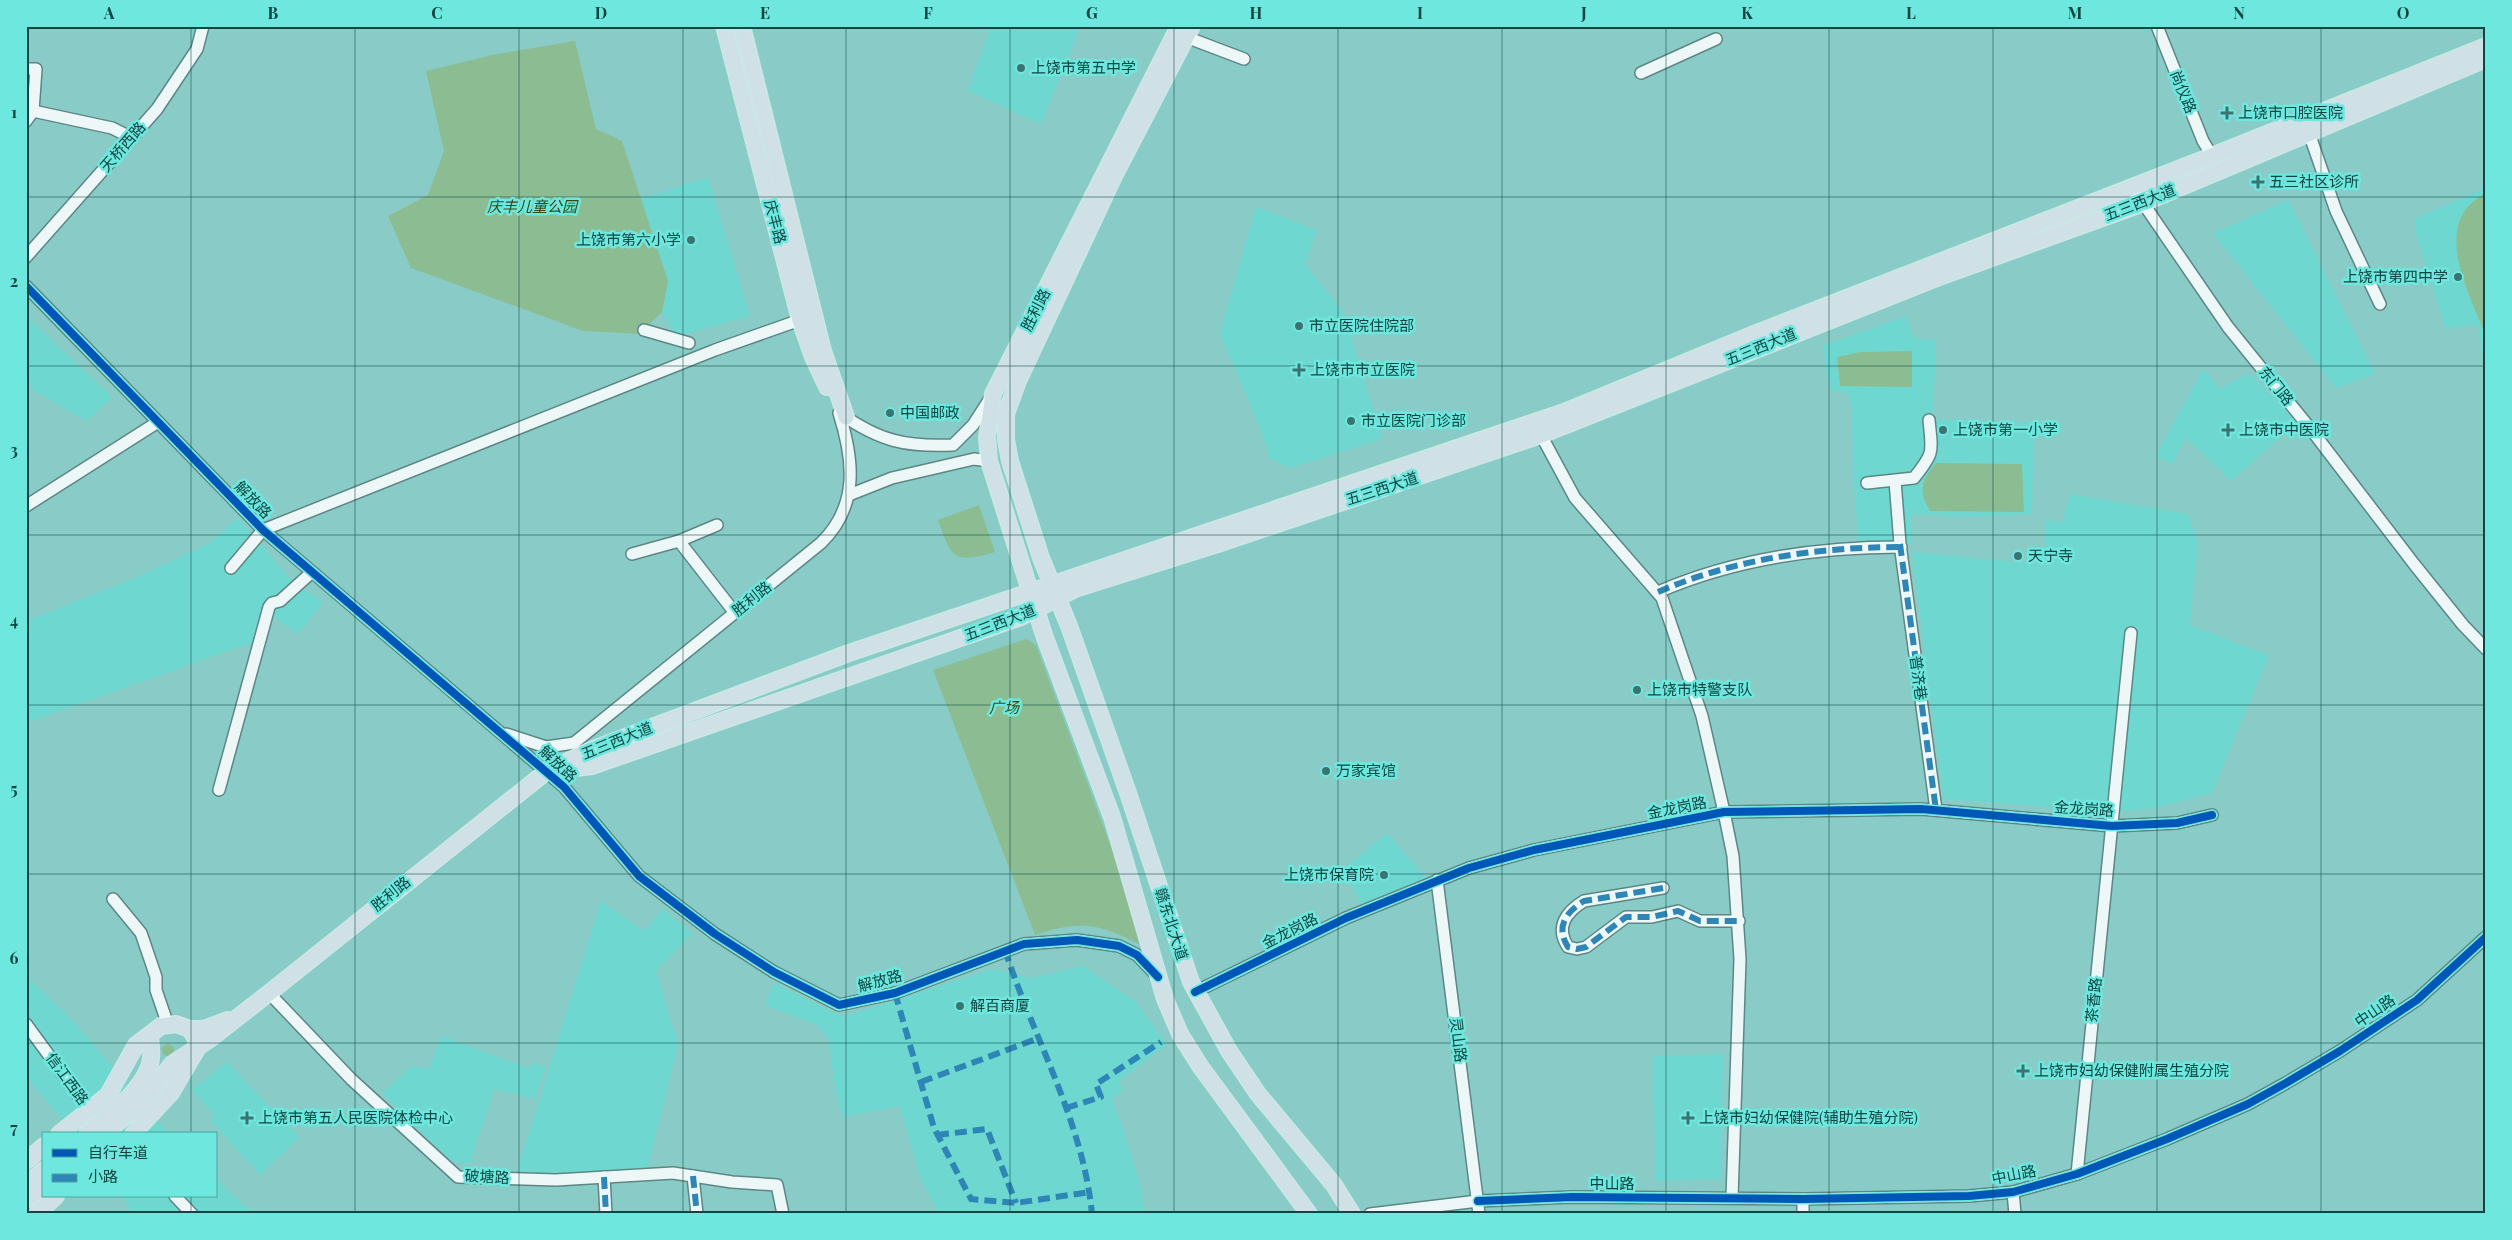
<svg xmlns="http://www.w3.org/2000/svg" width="2512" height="1240" viewBox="0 0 2512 1240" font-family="'Playfair Display','Noto Sans SC',serif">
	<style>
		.built { fill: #6ed8d0 }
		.green { fill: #8cbd92 }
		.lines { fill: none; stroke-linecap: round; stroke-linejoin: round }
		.minor-casing { stroke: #5c8784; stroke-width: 14 }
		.major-casing { stroke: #cae8e6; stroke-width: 18 }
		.minor { stroke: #edf7f7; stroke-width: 11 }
		.major { stroke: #cfe0e6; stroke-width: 15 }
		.quiet { stroke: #2e86b6; stroke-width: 6; stroke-dasharray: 12 6; stroke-linecap: butt }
		.cycleway-casing { stroke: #6ee7de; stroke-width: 11 }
		.cycleway { stroke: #0057b8; stroke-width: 8 }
		.grid { fill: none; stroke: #0f4542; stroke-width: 1; stroke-opacity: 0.55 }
		.poi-dot { fill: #3a7471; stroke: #6ee7de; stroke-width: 2 }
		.labels { text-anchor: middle; stroke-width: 5; stroke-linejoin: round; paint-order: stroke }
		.poi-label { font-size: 15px; fill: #0f4542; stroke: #6ee7de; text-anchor: start }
		.street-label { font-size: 15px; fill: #0f4542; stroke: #6ee7de }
		.park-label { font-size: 15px; font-style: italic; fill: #344a14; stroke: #6ee7de }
		.neatline { fill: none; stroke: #0f4542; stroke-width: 2 }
		.grid-label { font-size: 16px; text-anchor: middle; font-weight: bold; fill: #0f4542 }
	</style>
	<rect width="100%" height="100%" fill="#89ccc7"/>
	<!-- built -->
	<g class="built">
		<path d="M991,26h90l-40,98 -73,-33z"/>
		<path d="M708,177l42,139 -73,20 -15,-24 6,-31 -27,-82z"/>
		<path d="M2486,188v187l-8,-51 -32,5 -31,-99v-12z"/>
		<path d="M2288,200l87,174 -39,14 -123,-155z"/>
		<path d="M1256,207l61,23 -12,34 40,51 37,124 -92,29 -20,-10 -11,-33 -39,-91z"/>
		<path d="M26,316l86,81 -26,24 -53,-31 -2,-7 -5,2z"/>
		<path d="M1906,316l7,22 23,3 -3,79 101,2 -2,92 -59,3 -61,-3 -1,30 -52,1 -6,-75 -1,-59 -4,-17 -16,-4 -7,-22 -1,-23z"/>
		<path d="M2203,369l17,20 29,-16 48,49 -66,59 -37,-36 -9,-6 -13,25 -16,-8z"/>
		<path d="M2070,494l118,20 10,29 -8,82 79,30 -57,138 -62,16 -36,3 -170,-13 -32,-247 135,13 -2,-45 18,2z"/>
		<path d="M238,518l54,63 31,21 -25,32 -25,-18 -6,21 -241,86v-102l107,-42 77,-36z"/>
		<path d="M1387,833l40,46 -64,28 -20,-37z"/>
		<path d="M601,901l43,30 19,-22 29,25 -36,37 22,73 -32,131 -131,4z"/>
		<path d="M1083,966l53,36 31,42 -48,37 4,9 -12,9 12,29 17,56 5,30h-205l-19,-34 -21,-74 -57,11 -8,-28 -6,-50 -13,-15 -51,-19 9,-22 69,34 149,-48 40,9z"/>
		<path d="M26,975l52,51 91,108h-94l-49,-57z"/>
		<path d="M442,1036l88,33 2,-6 14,4 -11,32 -41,-10 -24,75 -19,-3 -69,-68 30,-27 17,3z"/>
		<path d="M1723,1054l-2,125 -65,2 -3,-125z"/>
		<path d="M227,1062l72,75 -39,38 -48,-53 1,-9 -21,-23z"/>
		<path d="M216,1179l37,35h-120l-11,-18h94z"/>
	</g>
	<!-- green -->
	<g class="green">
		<path d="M575,41l21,88 26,12 46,140 -6,31 -23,22 -56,-3 -172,-63 -23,-52 40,-21 16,-44 -18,-80 66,-16z"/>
		<path d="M2486,193v144c-16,-44 -58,-114 0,-144z"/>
		<path d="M1912,351v36l-72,-1 -3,-29 23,-5z"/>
		<path d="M1936,463l86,1 2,48 -94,-1c-12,-21 -9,-30 6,-48z"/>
		<path d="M979,505l16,47c-42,12 -43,7 -57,-32z"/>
		<path d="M1026,639l10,6 113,304c-46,-24 -64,-31 -114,-14l-102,-265z"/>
		<circle cx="168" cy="1050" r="6"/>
	</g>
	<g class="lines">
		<defs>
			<g id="minor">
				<path d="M2157,26l46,115 9,15"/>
				<path d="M1186,37l58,22"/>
				<path d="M26,69h10l-3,42"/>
				<path d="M1641,73l75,-34"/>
				<path d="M26,121l7,-10 79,17 20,10"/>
				<path d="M2309,133l27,78 44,93"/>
				<path d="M2132,187l96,140 85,105 101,132 49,61 23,24"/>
				<path d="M26,257l131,-148 40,-60 6,-23"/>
				<path d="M26,286l237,244 301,257 75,89 76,58 59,38 65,33 56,-12 129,-49 53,-4 42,6 18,9 20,21"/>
				<path d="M644,330l45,13"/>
				<path d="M841,414c39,27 64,33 112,31l20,-20 18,-28"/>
				<path d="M1541,435l34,63 87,100 40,118 22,96 9,44 7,103 -8,239"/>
				<path d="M1895,481l5,63 36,266"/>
				<path d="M1867,483l47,-5c21,-26 18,-26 15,-58"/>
				<path d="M849,495l43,-17 82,-19 15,2"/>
				<path d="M26,506l132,-84"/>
				<path d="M679,541l56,72"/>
				<path d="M632,554l47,-13 38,-16"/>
				<path d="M231,568l32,-38 452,-180 85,-30"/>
				<path d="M1658,592c76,-33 161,-45 243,-45"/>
				<path d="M506,734l40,13 28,-4 247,-200c38,-37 33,-83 18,-130"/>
				<path d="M219,790l50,-183 3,-4 8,-2 32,-29"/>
				<path d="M1437,880l42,334"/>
				<path d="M1663,888l-79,13c-18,11 -29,26 -16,46l9,2 9,-2 40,-30h26l26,-6 22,10h39"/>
				<path d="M113,899l28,34 15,44v13l12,35"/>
				<path d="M1195,992l151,-74 123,-50 65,-18 190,-38 197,-3 191,17 65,-3 35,-8"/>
				<path d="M269,993l82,86 107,98 98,3 117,-7 59,9 45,3 6,29"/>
				<path d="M26,1024l63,86"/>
				<path d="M2077,1174l54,-541"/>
				<path d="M693,1176l4,38"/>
				<path d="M604,1177l2,37"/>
				<path d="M2013,1192l2,22"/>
				<path d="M175,1196l17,18"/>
				<path d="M1803,1199v15"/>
				<path d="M1370,1214l108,-13 94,-4 231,2 166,-3 44,-4 64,-18 90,-35 81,-35 38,-21 54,-32 77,-51 69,-63"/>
			</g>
			<g id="major">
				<path d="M724,26l76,294 13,37 14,30"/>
				<path d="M742,26l81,325 23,66"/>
				<path d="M1179,26l-186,368 -6,43 2,24 55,174 68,182 53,182 15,35 20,32 109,148"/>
				<path d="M1192,26l-77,148 -97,207 -12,33v26l4,21 31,97 28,68 59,167 63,189 38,69 29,43 76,91 18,29"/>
				<path d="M559,770l33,-4 429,-149 54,-28 143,-45 323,-109 401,-159 199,-72 345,-145"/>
				<path d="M190,1029h14l24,-9"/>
				<path d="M59,1134l49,-39 28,-50 25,-19 15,-2 14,5 6,10 1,10 -26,44 -38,41"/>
				<path d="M87,1134c21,-18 61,-47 64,-76 1,-8 -1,-16 -1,-23"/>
				<path d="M104,1134l36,-30 32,-40 38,-25 59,-46 278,-222 44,-21 258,-97 715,-241 190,-78 458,-178 274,-110"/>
				<path d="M26,1161l18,-15"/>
				<path d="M26,1185l18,-15"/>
				<path d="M26,1200l18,-15"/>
				<path d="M37,1214l19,-18"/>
			</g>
		</defs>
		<!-- minor casing -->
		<use href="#minor" class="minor-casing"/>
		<!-- major casing -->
		<use href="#major" class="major-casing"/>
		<!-- minor -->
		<use href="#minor" class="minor"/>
		<!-- major -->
		<use href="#major" class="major"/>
		<!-- quiet -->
		<g class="quiet">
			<path d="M1900,544l36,266"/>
			<path d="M1658,592c76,-33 161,-45 243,-45"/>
			<path d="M1663,888l-79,13c-18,11 -29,26 -16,46l9,2 9,-2 40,-30h26l26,-6 22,10h39"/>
			<path d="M1005,950c28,87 78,171 87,264"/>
			<path d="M895,993l39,135 37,71 45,4 74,-11"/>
			<path d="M921,1082l118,-44"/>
			<path d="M1066,1108l35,-11 -5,-13 65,-42"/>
			<path d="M937,1135l50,-6 29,74"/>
			<path d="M693,1176l4,38"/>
			<path d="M604,1177l2,37"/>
		</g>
		<defs>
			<g id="cycleway">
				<path d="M26,286l237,244 301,257 75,89 76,58 59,38 65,33 56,-12 129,-49 53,-4 42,6 18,9 21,22"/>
				<path d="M1195,992l151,-74 123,-50 65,-18 190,-38 197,-3 191,17 65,-3 35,-8"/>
				<path d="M1478,1201l94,-4 231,2 166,-3 44,-4 64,-18 90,-35 81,-35 38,-21 54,-32 77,-51 69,-63"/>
			</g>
		</defs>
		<!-- cycleway casing -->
		<use href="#cycleway" class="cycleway-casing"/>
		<!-- cycleway -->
		<use href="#cycleway" class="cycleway"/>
	</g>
	<!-- grid -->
	<path class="grid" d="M191,26v1108M355,26v1188M519,26v1188M683,26v1188M846,26v1188M1010,26v1188M1174,26v1188M1338,26v1188M1502,26v1188M1666,26v1188M1829,26v1188M1993,26v1188M2157,26v1188M2321,26v1188M26,197h2460M26,366h2460M26,535h2460M26,705h2460M26,874h2460M26,1043h2460M191,1196v18"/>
	<!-- markers -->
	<g class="poi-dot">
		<circle cx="1021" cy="68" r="5"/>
		<path d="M2224.5 105.5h5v5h5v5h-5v5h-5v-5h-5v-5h5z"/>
		<path d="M2255.5 174.5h5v5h5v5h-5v5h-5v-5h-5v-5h5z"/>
		<circle cx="691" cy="240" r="5"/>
		<circle cx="2458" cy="277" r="5"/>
		<circle cx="1299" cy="326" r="5"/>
		<path d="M1296.5 362.5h5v5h5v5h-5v5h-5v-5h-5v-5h5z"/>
		<circle cx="890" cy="413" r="5"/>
		<circle cx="1351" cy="421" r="5"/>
		<circle cx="1943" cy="430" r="5"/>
		<path d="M2225.5 422.5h5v5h5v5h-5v5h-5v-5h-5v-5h5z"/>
		<circle cx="2018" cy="556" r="5"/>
		<circle cx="1637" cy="690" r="5"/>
		<circle cx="1326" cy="771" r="5"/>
		<circle cx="1384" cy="875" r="5"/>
		<circle cx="960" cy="1006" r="5"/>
		<path d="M2020.5 1063.5h5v5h5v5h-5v5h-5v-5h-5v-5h5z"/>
		<path d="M244.5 1110.5h5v5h5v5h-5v5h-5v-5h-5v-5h5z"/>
		<path d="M1685.5 1110.5h5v5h5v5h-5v5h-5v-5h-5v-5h5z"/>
	</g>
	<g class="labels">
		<!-- poi labels -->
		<g class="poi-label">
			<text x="1031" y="73">上饶市第五中学</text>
			<text x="2238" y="118">上饶市口腔医院</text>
			<text x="2269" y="187">五三社区诊所</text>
			<text x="681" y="245" text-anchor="end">上饶市第六小学</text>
			<text x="2448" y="282" text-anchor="end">上饶市第四中学</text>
			<text x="1309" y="331">市立医院住院部</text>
			<text x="1310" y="375">上饶市市立医院</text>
			<text x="900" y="418">中国邮政</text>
			<text x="1361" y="426">市立医院门诊部</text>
			<text x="1953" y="435">上饶市第一小学</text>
			<text x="2239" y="435">上饶市中医院</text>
			<text x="2028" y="561">天宁寺</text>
			<text x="1647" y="695">上饶市特警支队</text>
			<text x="1336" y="776">万家宾馆</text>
			<text x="1374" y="880" text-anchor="end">上饶市保育院</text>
			<text x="970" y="1011">解百商厦</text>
			<text x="2034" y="1076">上饶市妇幼保健附属生殖分院</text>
			<text x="258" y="1123">上饶市第五人民医院体检中心</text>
			<text x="1699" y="1123">上饶市妇幼保健院(辅助生殖分院)</text>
		</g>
		<!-- street labels -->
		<g class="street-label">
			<text transform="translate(2183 92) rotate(68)" y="5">尚仪路</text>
			<text transform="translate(123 147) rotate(-49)" y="5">天桥西路</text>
			<text transform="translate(2140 203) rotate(-21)" y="5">五三西大道</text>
			<text transform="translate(775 222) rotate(75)" y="5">庆丰路</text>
			<text transform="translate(1036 310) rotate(-63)" y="5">胜利路</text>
			<text transform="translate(1761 347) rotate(-22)" y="5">五三西大道</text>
			<text transform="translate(2276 386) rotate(51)" y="5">东门路</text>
			<text transform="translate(1382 489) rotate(-18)" y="5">五三西大道</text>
			<text transform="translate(253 500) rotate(46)" y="5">解放路</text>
			<text transform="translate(752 599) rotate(-39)" y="5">胜利路</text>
			<text transform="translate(1000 623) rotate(-21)" y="5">五三西大道</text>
			<text transform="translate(1918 678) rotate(82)" y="5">普济巷</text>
			<text transform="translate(617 741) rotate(-22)" y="5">五三西大道</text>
			<text transform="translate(558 764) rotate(43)" y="5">解放路</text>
			<text transform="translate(1677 808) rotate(-11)" y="5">金龙岗路</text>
			<text transform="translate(2084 809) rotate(4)" y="5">金龙岗路</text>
			<text transform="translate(391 894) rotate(-39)" y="5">胜利路</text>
			<text transform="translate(1171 924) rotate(72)" y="5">赣东北大道</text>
			<text transform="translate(1290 931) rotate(-27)" y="5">金龙岗路</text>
			<text transform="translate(880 981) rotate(-15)" y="5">解放路</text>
			<text transform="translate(2094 1000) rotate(-84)" y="5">茶香路</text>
			<text transform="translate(2375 1011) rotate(-34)" y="5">中山路</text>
			<text transform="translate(1458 1040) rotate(83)" y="5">灵山路</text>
			<text transform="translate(67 1079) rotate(54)" y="5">信江西路</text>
			<text transform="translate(2014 1175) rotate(-11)" y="5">中山路</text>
			<text transform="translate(487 1177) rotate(3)" y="5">破塘路</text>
			<text x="1612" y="1189">中山路</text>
		</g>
		<!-- park labels -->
		<g class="park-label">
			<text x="532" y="212">庆丰儿童公园</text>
			<text x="1004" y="713">广场</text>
		</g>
	</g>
	<!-- border -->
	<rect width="2512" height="1240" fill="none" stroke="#6ee7de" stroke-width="55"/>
	<!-- legend -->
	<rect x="42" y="1132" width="175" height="65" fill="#6ee7de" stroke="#48a6a0"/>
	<rect x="52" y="1149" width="25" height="8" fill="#0057b8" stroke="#48a6a0"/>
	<text x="88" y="1158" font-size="15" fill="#0f4542">自行车道</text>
	<rect x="52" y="1174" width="25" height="8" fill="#2e86b6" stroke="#48a6a0"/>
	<text x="88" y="1182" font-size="15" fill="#0f4542">小路</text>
	<rect x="28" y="28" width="2456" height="1184" class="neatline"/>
	<g class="grid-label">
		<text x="109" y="19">A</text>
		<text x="273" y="19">B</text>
		<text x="437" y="19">C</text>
		<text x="601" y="19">D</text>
		<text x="765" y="19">E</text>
		<text x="928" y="19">F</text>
		<text x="1092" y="19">G</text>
		<text x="1256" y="19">H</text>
		<text x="1420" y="19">I</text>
		<text x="1584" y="19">J</text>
		<text x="1747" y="19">K</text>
		<text x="1911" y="19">L</text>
		<text x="2075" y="19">M</text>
		<text x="2239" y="19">N</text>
		<text x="2403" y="19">O</text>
		<text x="14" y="118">1</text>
		<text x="14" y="287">2</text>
		<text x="14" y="456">3</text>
		<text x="14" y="626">4</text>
		<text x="14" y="795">5</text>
		<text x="14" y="964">6</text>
		<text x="14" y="1134">7</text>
	</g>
</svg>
